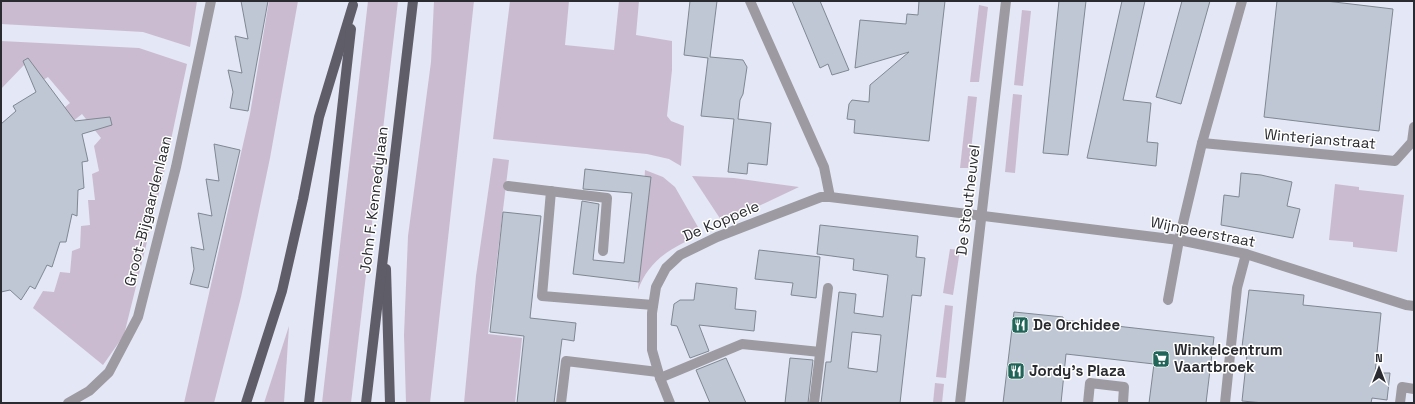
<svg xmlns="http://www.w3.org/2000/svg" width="1415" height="404" viewBox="0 0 1415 404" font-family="'Space Grotesk',sans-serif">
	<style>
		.green { fill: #cbbbd1 }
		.building { fill: #bec7d3; stroke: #7f8893; fill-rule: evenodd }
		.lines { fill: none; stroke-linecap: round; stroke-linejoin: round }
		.service { stroke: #9d9ba1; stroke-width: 10 }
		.pedestrian { stroke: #9d9ba1; stroke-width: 10 }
		.minor { stroke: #9d9ba1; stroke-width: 10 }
		.tertiary { stroke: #9d9ba1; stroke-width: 10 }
		.primary { stroke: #5f5d67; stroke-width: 10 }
		.labels { text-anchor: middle; stroke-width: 3; stroke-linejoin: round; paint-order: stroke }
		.street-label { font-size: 15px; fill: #2a2b30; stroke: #fff }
		.poi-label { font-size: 15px; font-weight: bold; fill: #2a2b30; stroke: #fff; text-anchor: start }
	</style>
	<rect width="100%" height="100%" fill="#e4e7f6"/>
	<!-- green -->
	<g class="green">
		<path d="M1,1h196l-7,46 -47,-15 -142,-8z"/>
		<path d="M269,1h29l-28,157 -29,139 -27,106h-30l66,-289z"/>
		<path d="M368,1h30l-47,402h-29z"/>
		<path d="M434,1h40l-44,402h-24l-2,-68 4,-99 23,-174z"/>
		<path d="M510,1h59l-4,44 49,5 5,-49h20l-3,34 36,6v29l-5,46 4,5 13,5 -3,40 -12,-7 -22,-5 -154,-15z"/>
		<path d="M979,5l9,2 -9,75h-9z"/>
		<path d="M1022,10l9,1 -8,75 -9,-1z"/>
		<path d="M1,41l138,7 48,16 -23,109 -40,162 -21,30 -70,-57 10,-17 11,1 6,-20 10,1 2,-22 8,-3 1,-22 9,-1 -2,-25h7l-3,-26 7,-3 -5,-25 7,-8 -19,-24 -14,11 -10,-12 12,-10 -22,-26 -8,5 -15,-18 -24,25z"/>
		<path d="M1013,94l9,1 -7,78 -10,-1z"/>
		<path d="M968,96l9,1 -8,71h-9z"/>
		<path d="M493,158l16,2 -21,174 34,4 -7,65h-51l12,-127z"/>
		<path d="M645,170l18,7 12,10 27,47c-29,13 -53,25 -64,56z"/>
		<path d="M692,176l42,2 65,9 -76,36z"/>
		<path d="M1335,184l24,3v3l45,5 -7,57 -44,-5v-5l-24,-2z"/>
		<path d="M950,249l10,1 -7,45 -10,-2z"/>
		<path d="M945,305l8,1 -7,72 -10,-1z"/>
		<path d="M289,326l-5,77h-20z"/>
		<path d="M935,383l9,1 -2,19h-9z"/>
	</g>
	<!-- building -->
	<g class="building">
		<path d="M241,1h27l-20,110 -18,-3 3,-16 -5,-22 14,3 -7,-37 13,3z"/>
		<path d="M690,1h27l-7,56 33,3 4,7 -4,27 -3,6 -2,19 33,4 -4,42 -19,-2 -1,11 -19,-2 6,-53 -33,-3 7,-58 -24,-3z"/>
		<path d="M792,1h28l29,69 -17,5 -4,-11 -8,4z"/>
		<path d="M919,1h26l-16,140 -75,-8 1,-13 -8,-1 2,-15 3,-4 17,2 1,-17 39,-33 -54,16 5,-48 46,4 1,-10 11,1z"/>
		<path d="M1059,1h27l-18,154 -25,-2z"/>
		<path d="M1122,1h23l-22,99 28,3 -4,39 11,1 -2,23 -69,-8z"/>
		<path d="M1182,1h28l-29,103 -25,-7z"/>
		<path d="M1277,1h49l67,8 -14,122 -115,-14z"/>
		<path d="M28,58l47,63 35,-4 2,8 -30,9 6,27 -6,1 2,26 -6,2 -1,26 -5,-2 -6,28h-6l-8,25 -5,-2 -12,24 -5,-3 -9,14 -11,-10 -9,2v-168l15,-13 -3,-5 23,-14 -13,-31z"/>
		<path d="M214,144l26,6 -32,138 -18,-4 4,-15 -3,-22 13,3 -6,-37 14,3 -6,-37 13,2z"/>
		<path d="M585,169l66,8 -12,105 -66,-8 9,-73 17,3 -6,56 31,3 8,-70 -49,-4z"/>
		<path d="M1241,173l20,2 31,7 -5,24 13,3 -7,29 -72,-13 3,-30 15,2z"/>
		<path d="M503,212l38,4 -11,102 46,5 -2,18 -12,-2 -8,64h-37l7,-67 -34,-4z"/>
		<path d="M820,225l98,11 -2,21 9,1 -4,38 -9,-1 -12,108h-79l5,-41h5l8,-70 17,2 -2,19 29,4 5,-42 -35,-5 1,-11 -37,-5zM852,332l29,3 -4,37 -29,-4z"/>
		<path d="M759,250l61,7 -4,41 -25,-3 2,-12 -38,-4z"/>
		<path d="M696,283l41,5 -2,21 21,2 -2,20 -55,-6 10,26 -19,7 -13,-32 -6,-1 3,-21 6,-4h14z"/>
		<path d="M1249,290l55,5 -1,10 78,8 -6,60h15l-3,27 -15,-2 -1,5h-107l-22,-2 5,-46h-6z"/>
		<path d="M1014,312l49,5v3l151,17 -8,66h-57l5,-39 -88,-10 -5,49h-58z"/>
		<path d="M726,358l20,45h-36l-14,-33z"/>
		<path d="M790,358l23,2 -5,43h-23z"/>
	</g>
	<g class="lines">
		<!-- service -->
		<g class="service">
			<path d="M508,186l99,12 -4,53"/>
			<path d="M551,191l-9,105 111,9"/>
			<path d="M1168,300l11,-60"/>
			<path d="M660,378l82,-34 78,8"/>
			<path d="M561,403l5,-42 92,11"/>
			<path d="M814,403l14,-115"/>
			<path d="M1088,403l2,-20 34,4 -1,16"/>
			<path d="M1400,403l2,-16 12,2"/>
		</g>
		<!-- pedestrian -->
		<path class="pedestrian" d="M1225,403l12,-115 9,-34"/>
		<!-- minor -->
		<g class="minor">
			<path d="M750,1l74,166 6,30"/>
			<path d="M1202,143l193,18 17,-19 2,-15"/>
			<path d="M1179,240l23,-97 40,-142"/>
			<path d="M68,403l21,-12 20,-19 29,-55 38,-150 35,-166"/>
			<path d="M670,403l-10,-25 -8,-28v-37l4,-26 10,-19 14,-13 37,-18 104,-40h9l349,43 67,14 160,51 8,1"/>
		</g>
		<!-- tertiary -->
		<path class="tertiary" d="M960,403l46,-402"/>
		<!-- primary -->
		<g class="primary">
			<path d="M386,269l4,134"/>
			<path d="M246,403l36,-112 21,-92 16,-82 34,-112"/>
			<path d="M309,403l42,-374"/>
			<path d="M366,403l47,-402"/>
		</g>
	</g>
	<!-- icons -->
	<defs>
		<symbol id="restaurant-square" viewBox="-11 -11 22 22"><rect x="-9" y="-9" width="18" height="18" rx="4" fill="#206558" stroke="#fff"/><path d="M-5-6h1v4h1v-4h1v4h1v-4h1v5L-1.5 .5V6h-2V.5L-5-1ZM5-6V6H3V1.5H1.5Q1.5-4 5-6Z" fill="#fff"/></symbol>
		<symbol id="supermarket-square" viewBox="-11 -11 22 22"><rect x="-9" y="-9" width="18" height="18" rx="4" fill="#206558" stroke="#fff"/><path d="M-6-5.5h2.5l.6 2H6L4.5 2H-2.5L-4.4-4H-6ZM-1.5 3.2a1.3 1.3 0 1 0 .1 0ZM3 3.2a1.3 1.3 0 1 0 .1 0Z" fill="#fff"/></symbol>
	</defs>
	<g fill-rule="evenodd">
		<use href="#restaurant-square" x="1010" y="315" width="20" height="20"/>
		<use href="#supermarket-square" x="1151" y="349" width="20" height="20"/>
		<use href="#restaurant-square" x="1006" y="361" width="20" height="20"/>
	</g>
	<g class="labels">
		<!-- street labels -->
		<g class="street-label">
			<text transform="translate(1320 139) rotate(5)" y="5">Winterjanstraat</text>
			<text transform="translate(374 200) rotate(-83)" y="5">John F. Kennedylaan</text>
			<text transform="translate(968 200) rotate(-83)" y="5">De Stoutheuvel</text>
			<text transform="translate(148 211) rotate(-76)" y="5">Groot-Bijgaardenlaan</text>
			<text transform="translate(721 221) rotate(-23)" y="5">De Koppele</text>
			<text transform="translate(1203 232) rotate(11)" y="5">Wijnpeerstraat</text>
		</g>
		<!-- poi labels -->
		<g class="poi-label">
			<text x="1033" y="330">De Orchidee</text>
			<text x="1174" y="355">Winkelcentrum<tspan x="1174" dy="17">Vaartbroek</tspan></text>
			<text x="1029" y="376">Jordy's Plaza</text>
		</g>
	</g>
	<!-- border -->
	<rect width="1415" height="404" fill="none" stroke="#2a2b30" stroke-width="4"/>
	<!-- north arrow -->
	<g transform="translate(1379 368)" stroke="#ffffff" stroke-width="3" paint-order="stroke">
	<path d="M0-3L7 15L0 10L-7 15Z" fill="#2a2b30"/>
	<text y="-6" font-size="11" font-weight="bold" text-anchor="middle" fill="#2a2b30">N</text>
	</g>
</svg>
